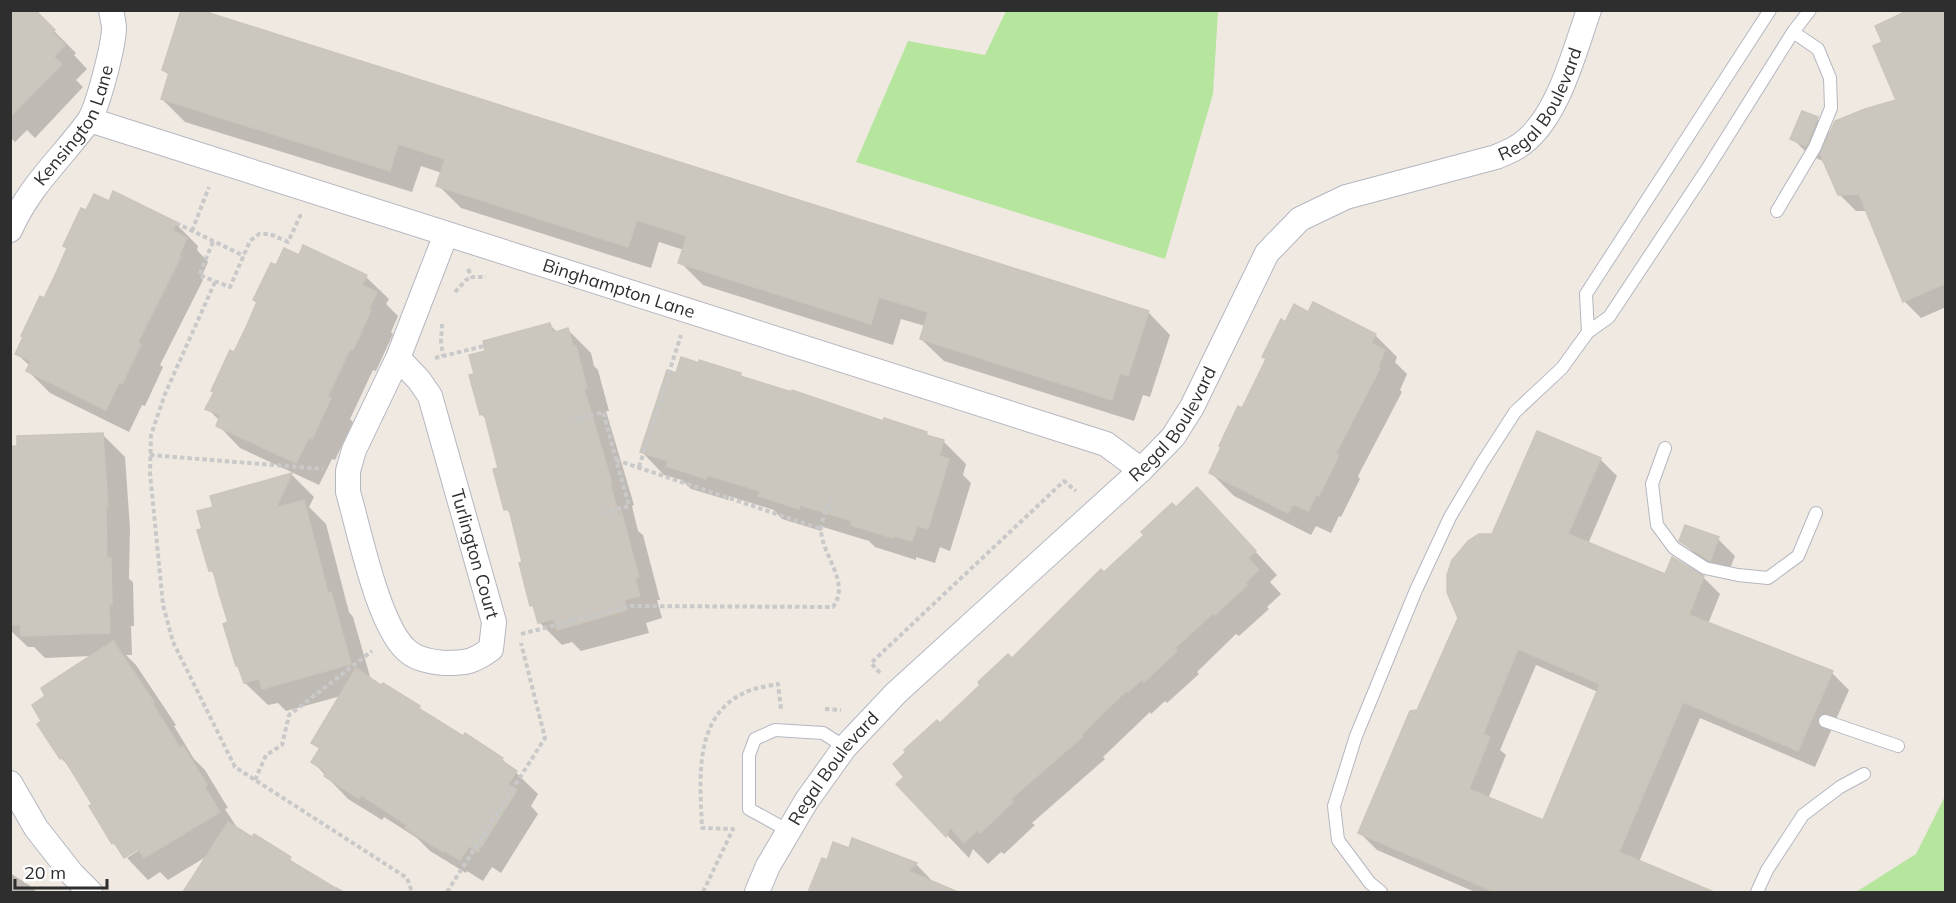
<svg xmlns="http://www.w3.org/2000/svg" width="1956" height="903" viewBox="0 0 1956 903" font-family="Mulish,sans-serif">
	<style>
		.green { fill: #b6e59e }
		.shadow { fill: #0003; fill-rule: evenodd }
		.building { fill: #cbc7bf; stroke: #cbc5ba; stroke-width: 1.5; fill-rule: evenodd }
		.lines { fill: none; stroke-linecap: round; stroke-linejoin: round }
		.service-casing { stroke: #b4b7c1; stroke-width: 14 }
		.minor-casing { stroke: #b4b7c1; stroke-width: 26 }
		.path { stroke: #c9c9c9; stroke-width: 4; stroke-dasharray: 4.5 3; stroke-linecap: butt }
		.service { stroke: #fff; stroke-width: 12 }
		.minor { stroke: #fff; stroke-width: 24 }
		.labels { text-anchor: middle; stroke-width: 4.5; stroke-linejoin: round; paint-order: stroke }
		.street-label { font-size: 18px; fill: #2e2e2e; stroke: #fff }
	</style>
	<rect width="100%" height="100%" fill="#efe9e1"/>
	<!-- green -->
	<g class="green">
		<path d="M1006,11h212l-5,83 -48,165 -309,-97 52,-121 77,14z"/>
		<path d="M1945,796v96h-89l60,-38z"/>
	</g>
	<!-- shadow -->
	<g class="shadow">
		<path d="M10,10h23l43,43 -2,2 13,14 -11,11 7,7 -48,51 -8,-8 -12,12 -5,-5z"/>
		<path d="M1901,10h45v297l-25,11 -17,-17 -37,-90h-11l-17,-17 -14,-32 -16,-7 -17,-17 11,-25 14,6 14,14 67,-32 -14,-58 19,-28z"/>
		<path d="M163,70l985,242 22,23 -20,62 -7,-2 -9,26 -190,-60 -23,-22 4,-13 -24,-7 -8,26 -190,-60 -23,-23 4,-12 -25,-8 -8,26 -190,-60 -23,-23 4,-12 -21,-7 -9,26 -227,-70 -23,-23 8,-23z"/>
		<path d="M110,203l65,20 23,23 -1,4 11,12 -7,16 2,2 -43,85 3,2 -18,39 -3,-1 -13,27 -79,-39 -22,-22 2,-5 -13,-12 70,-141z"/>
		<path d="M300,257l66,20 23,22 -3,5 12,12 -7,16 2,2 -17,37 -3,-1 -23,49 3,3 -18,38 -3,-1 -13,26 -79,-37 -22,-23 2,-4 -13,-13 70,-141z"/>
		<path d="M1309,314l66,21 22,22 -2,5 12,12 -7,16 2,2 -44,84 2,3 -19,38 -2,-1 -8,17 -15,-7 -5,9 -77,-39 -23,-23 75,-149z"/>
		<path d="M549,324l9,9 10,-3 23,23 3,13 4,4 11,41h-3l28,94 -2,1 6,25 5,4 17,65h-3l5,18 -16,5 3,10 -68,18 -9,-9 -10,3 -23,-23 -3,-12 -4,-5 -20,-90 -6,-6 -6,-40 -13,-49 -6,-6 -5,-39 10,-23z"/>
		<path d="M700,362l41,13 4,4 139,44 42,10 5,5 13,4 22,22 -3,11 8,8 -21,68 -10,-4 -5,16 -19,-6v3l-41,-13 -6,-6 -46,-14 -2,4 -39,-12 -8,-9 -45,-14 -1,4 -37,-11 -9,-9 -18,-5 -22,-23 35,-77 23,-10z"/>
		<path d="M102,434l23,23 5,71 -1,51 4,3 1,44h-3l1,29h-6l10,10 40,60 -2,1 20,33 11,11 23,38 -3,1 13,20 15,10 1,-3 80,54 2,-3 9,5h-160l24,-37 -41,25 -8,-8 -12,8 -35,-37 -19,-39 -21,-33 -12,-13 -17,-36 3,-25 44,-41 -46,2 -11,-11h-6l-18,-17v-182zM143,844l2,2 -18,12v-3z"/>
		<path d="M1600,459l17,17 -29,68 78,32 37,1 17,17 -12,30 124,49 17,17 -34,77 -115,-49 -61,144 71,30h-235l-98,-42 -17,-17 58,-121 41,-94 34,-83zM1536,665l62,27 -54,130 -56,-23 18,-44 -6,-5z"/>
		<path d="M292,475l22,22 -5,10 17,17 23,88 4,5 18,63 11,7 1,-2 36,22 9,9 74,43 36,35 -7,12 7,8 -37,59 -9,-6 -9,14 -16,-10 -1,2 -36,-22 -13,-13 -33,-21 -2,3 -34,-21 -22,-23 -13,-14 7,-12 -7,-8 28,-46 -55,15 -8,-8 -10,2 -23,-22 -4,-14 -4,-3 -8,-43 -13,-47 -6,-6 -6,-40 11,-22 -3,-11z"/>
		<path d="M1176,509l43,3 58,63 -7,7 11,12 -14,13 2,2 -30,27 -3,-2 -39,38 2,2 -32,29 -2,-2 -14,13 -1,-2 -47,45 2,2 -73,64 3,2 -31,29 -3,-2 -13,12 -15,-15 -4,9 -71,-74 8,-7 34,-53z"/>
		<path d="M1718,539l17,17 -8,20 -29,-19 -17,-17z"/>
		<path d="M853,840l63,24 22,23 -2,1 4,4h-130l12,-33 5,2 22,-11z"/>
		<path d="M10,873l19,12 8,7h-27z"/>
	</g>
	<!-- building -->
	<g class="building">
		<path d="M10,10h25l20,20 -3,2 13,13 -11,12 8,7 -52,53z"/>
		<path d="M181,10h19l949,301 -21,65 -8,-3 -8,27 -192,-61 8,-27 -49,-15 -8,27 -193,-61 9,-27 -50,-16 -9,27 -192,-61 9,-27 -47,-15 -8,27 -229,-72 8,-26 -7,-3z"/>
		<path d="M1909,10h37v273l-43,19 -44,-108 -21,1 -18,-41 15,-33 30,-12 31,-9 -23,-54 9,-4 -7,-16z"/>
		<path d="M1802,111l16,6 -12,29 -16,-7z"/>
		<path d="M113,191l63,31 -3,9 14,7 -8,17 2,1 -43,86 3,2 -19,40 -3,-1 -13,27 -80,-39 5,-10 -16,-7 8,-17 -2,-1 19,-40 4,2 13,-27 10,-23 -4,-2 18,-38 5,2 8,-16 15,7z"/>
		<path d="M303,245l64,30 -5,10 15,7 -8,17 2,1 -18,40 -3,-1 -22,47 3,2 -19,41 -3,-2 -13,26 -80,-37 4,-11 -15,-6 9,-17 -3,-1 19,-41 4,2 13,-27 10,-23 -4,-2 18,-37 5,2 8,-17 15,7z"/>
		<path d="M1313,302l63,32 -5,9 14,7 -7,17 2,1 -44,85 3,2 -20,41 -3,-1 -8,16 -15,-7 -5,9 -79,-40 12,-26 -2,-1 19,-40 4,2 24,-49 -4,-2 19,-38 4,3 9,-18 14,8z"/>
		<path d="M550,323l3,10 15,-5 5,18h3l11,42 -3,1 28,94h-2l9,34 2,-6 18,66 -4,1 5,18 -16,4 3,10 -70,20 -3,-11 -16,4 -5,-18 -3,1 -11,-43 3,-1 -13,-53 -5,1 -11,-41 5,-1 -14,-55 -4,2 -11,-40 5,-1 -5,-19 16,-4 -2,-10z"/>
		<path d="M681,357l18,6v-3l42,13 -1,3 52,16v-2l91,31 1,-3 43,14 -1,3 18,5 -5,16 10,3 -21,70 -11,-3 -5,15 -18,-5 -1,2 -42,-13 1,-4 -52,-16 -1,4 -41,-13 2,-5 -53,-16 -1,4 -40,-13 2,-5 -28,-9 27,-82 9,3z"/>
		<path d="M1537,431l64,27 -33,76 97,40 7,-17 32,19 -15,39 144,56 -35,80 -115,-49 -64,150 95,40h-219l-137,-59 52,-122 7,-1 41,-92 -11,-26v-17l5,-15 16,-19 11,-7h13zM1518,649l82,35 -57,136 -74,-31 21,-52 -7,-3z"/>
		<path d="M103,433l5,73h-2l1,52h4l1,46h-3l1,29 -89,3 -1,-11h-10v-179h7v-10z"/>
		<path d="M292,473l-16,35 28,-8 24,93 3,-1 20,72 -89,25 -3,-10 -15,4 -6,-17h-2l-13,-42 5,-2 -9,-29 -6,-23 -4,1 -12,-41 5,-1 -5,-18 16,-4 -3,-11z"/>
		<path d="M1197,487l59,64 -8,7 11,12 -14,13 2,2 -32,30 -2,-2 -38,35 2,3 -33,31 -2,-3 -14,13 -2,-1 -44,43 1,2 -72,63 2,3 -33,31 -2,-3 -14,13 -14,-16 -4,10 -50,-53 8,-7 -11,-13 13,-12 -2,-2 33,-30 3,3 40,-38 -2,-3 30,-28 4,4 89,-89 3,3 40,-37 -3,-3 31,-29 4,4z"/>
		<path d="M1685,525l34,12 -9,24 -31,-20z"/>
		<path d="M113,641l41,61 -2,1 28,45 3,-2 24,39 -3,1 16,26 -76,46 -6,-9 -14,9 -10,-16 -2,2 -23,-38 3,-2 -29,-47 -3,2 -23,-35 4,-3 -9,-16 13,-9 -4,-8z"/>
		<path d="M356,668l25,17 2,-2 37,23 -2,2 45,28 2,-3 38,25 -2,2 16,11 -9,13 9,6 -39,62 -9,-6 -9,14 -16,-10 -1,2 -38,-24 2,-3 -46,-30 -2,4 -35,-23 2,-4 -15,-10 9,-14 -9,-5z"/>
		<path d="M228,822l24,15 2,-3 37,23 -2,3 53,32h-159z"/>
		<path d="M852,838l65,25 -9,8 50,21h-150l14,-34 5,2 6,-18 16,6z"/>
	</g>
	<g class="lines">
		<defs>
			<g id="service">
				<path d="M1770,10l-184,284 2,38 21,-15 100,-151 84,-134 17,-22"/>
				<path d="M1777,211l38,-64 16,-39 -1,-30 -12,-29 -25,-17"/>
				<path d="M1665,448l-13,36 5,41 17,23 31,20 33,7 30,3 30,-22 18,-43"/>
				<path d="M1825,721l73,25"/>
				<path d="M789,831l-40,-22v-54l6,-16 20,-9 48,3 22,14"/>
				<path d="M1381,892l-11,-9 -32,-43 -4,-34 22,-70 60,-146 34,-73 32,-54 33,-51 47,-44 26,-36"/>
				<path d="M1757,892l10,-22 36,-55 37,-28 24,-13"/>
			</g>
			<g id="minor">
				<path id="s1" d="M90,120l1016,324 35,26"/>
				<path id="s2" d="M10,230c20,-45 50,-70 78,-108 10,-14 25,-75 26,-93 0,-6 -2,-13 -3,-19"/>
				<path id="s3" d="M398,358l21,22 11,16 64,226 -3,27c-18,13 -24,14 -47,14 -11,-1 -25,-3 -34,-10 -31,-21 -51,-124 -62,-161v-21l6,-21 44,-92 48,-124"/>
				<path d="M10,783l26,45 36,46 18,18"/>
				<path id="s4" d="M757,892l11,-26 39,-66 38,-53 51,-54 245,-223 32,-33 19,-30 75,-154 33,-34 46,-22 150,-40c7,-3 15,-6 21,-10 40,-24 57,-95 72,-137"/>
			</g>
		</defs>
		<!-- service casing -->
		<use href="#service" class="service-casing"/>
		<!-- minor casing -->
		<use href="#minor" class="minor-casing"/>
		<!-- path -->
		<g class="path">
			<path d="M176,223l68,33"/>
			<path d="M192,231l17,-44"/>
			<path d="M213,242l-14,33 31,12 20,-46 9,-7h11l18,8 12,-26h2"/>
			<path d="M468,269l4,8h14"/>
			<path d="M215,282l-50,112 -14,41 -1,38 13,132 10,37 62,125 172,111 5,14"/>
			<path d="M455,292l11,-12 5,-3"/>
			<path d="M442,324l-1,17 2,15"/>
			<path d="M435,358l49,-12"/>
			<path d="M575,420l28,-8 26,94 -29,8"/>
			<path d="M150,455l173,14"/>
			<path d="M616,460l205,69"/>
			<path d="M639,467l42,-132"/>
			<path d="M521,634l110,-28 202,1c18,-25 -11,-51 -12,-77 0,-10 7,-23 10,-32"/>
			<path d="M880,673l-9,-10 193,-182 12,10"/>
			<path d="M825,709l16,1"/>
			<path d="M255,780l11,-25 16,-10 7,-30 83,-64"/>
			<path d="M447,892l98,-154 -24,-95"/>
			<path d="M703,892l30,-63 -31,-1c-2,-50 -10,-116 49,-138 8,-3 19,-4 27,-6l3,25"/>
		</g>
		<!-- service -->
		<use href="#service" class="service"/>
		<!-- minor -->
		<use href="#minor" class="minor"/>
	</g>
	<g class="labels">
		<!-- street labels -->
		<g class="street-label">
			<text dy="6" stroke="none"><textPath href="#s4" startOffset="1154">Regal Boulevard</textPath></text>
			<text dy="6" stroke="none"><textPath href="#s2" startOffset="124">Kensington Lane</textPath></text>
			<text dy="6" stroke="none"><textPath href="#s1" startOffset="555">Binghampton Lane</textPath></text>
			<text dy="6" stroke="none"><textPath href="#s4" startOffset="632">Regal Boulevard</textPath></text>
			<text dy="6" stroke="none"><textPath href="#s3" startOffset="214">Turlington Court</textPath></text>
			<text dy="6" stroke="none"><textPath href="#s4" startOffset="146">Regal Boulevard</textPath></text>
		</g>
	</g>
	<!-- border -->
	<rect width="1956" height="903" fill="none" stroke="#2e2e2e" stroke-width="24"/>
	<!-- scale -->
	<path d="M15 879v9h92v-9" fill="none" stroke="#2e2e2e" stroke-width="3"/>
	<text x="24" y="879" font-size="18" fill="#2e2e2e" stroke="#ffffff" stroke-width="4.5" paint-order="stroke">20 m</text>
</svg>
